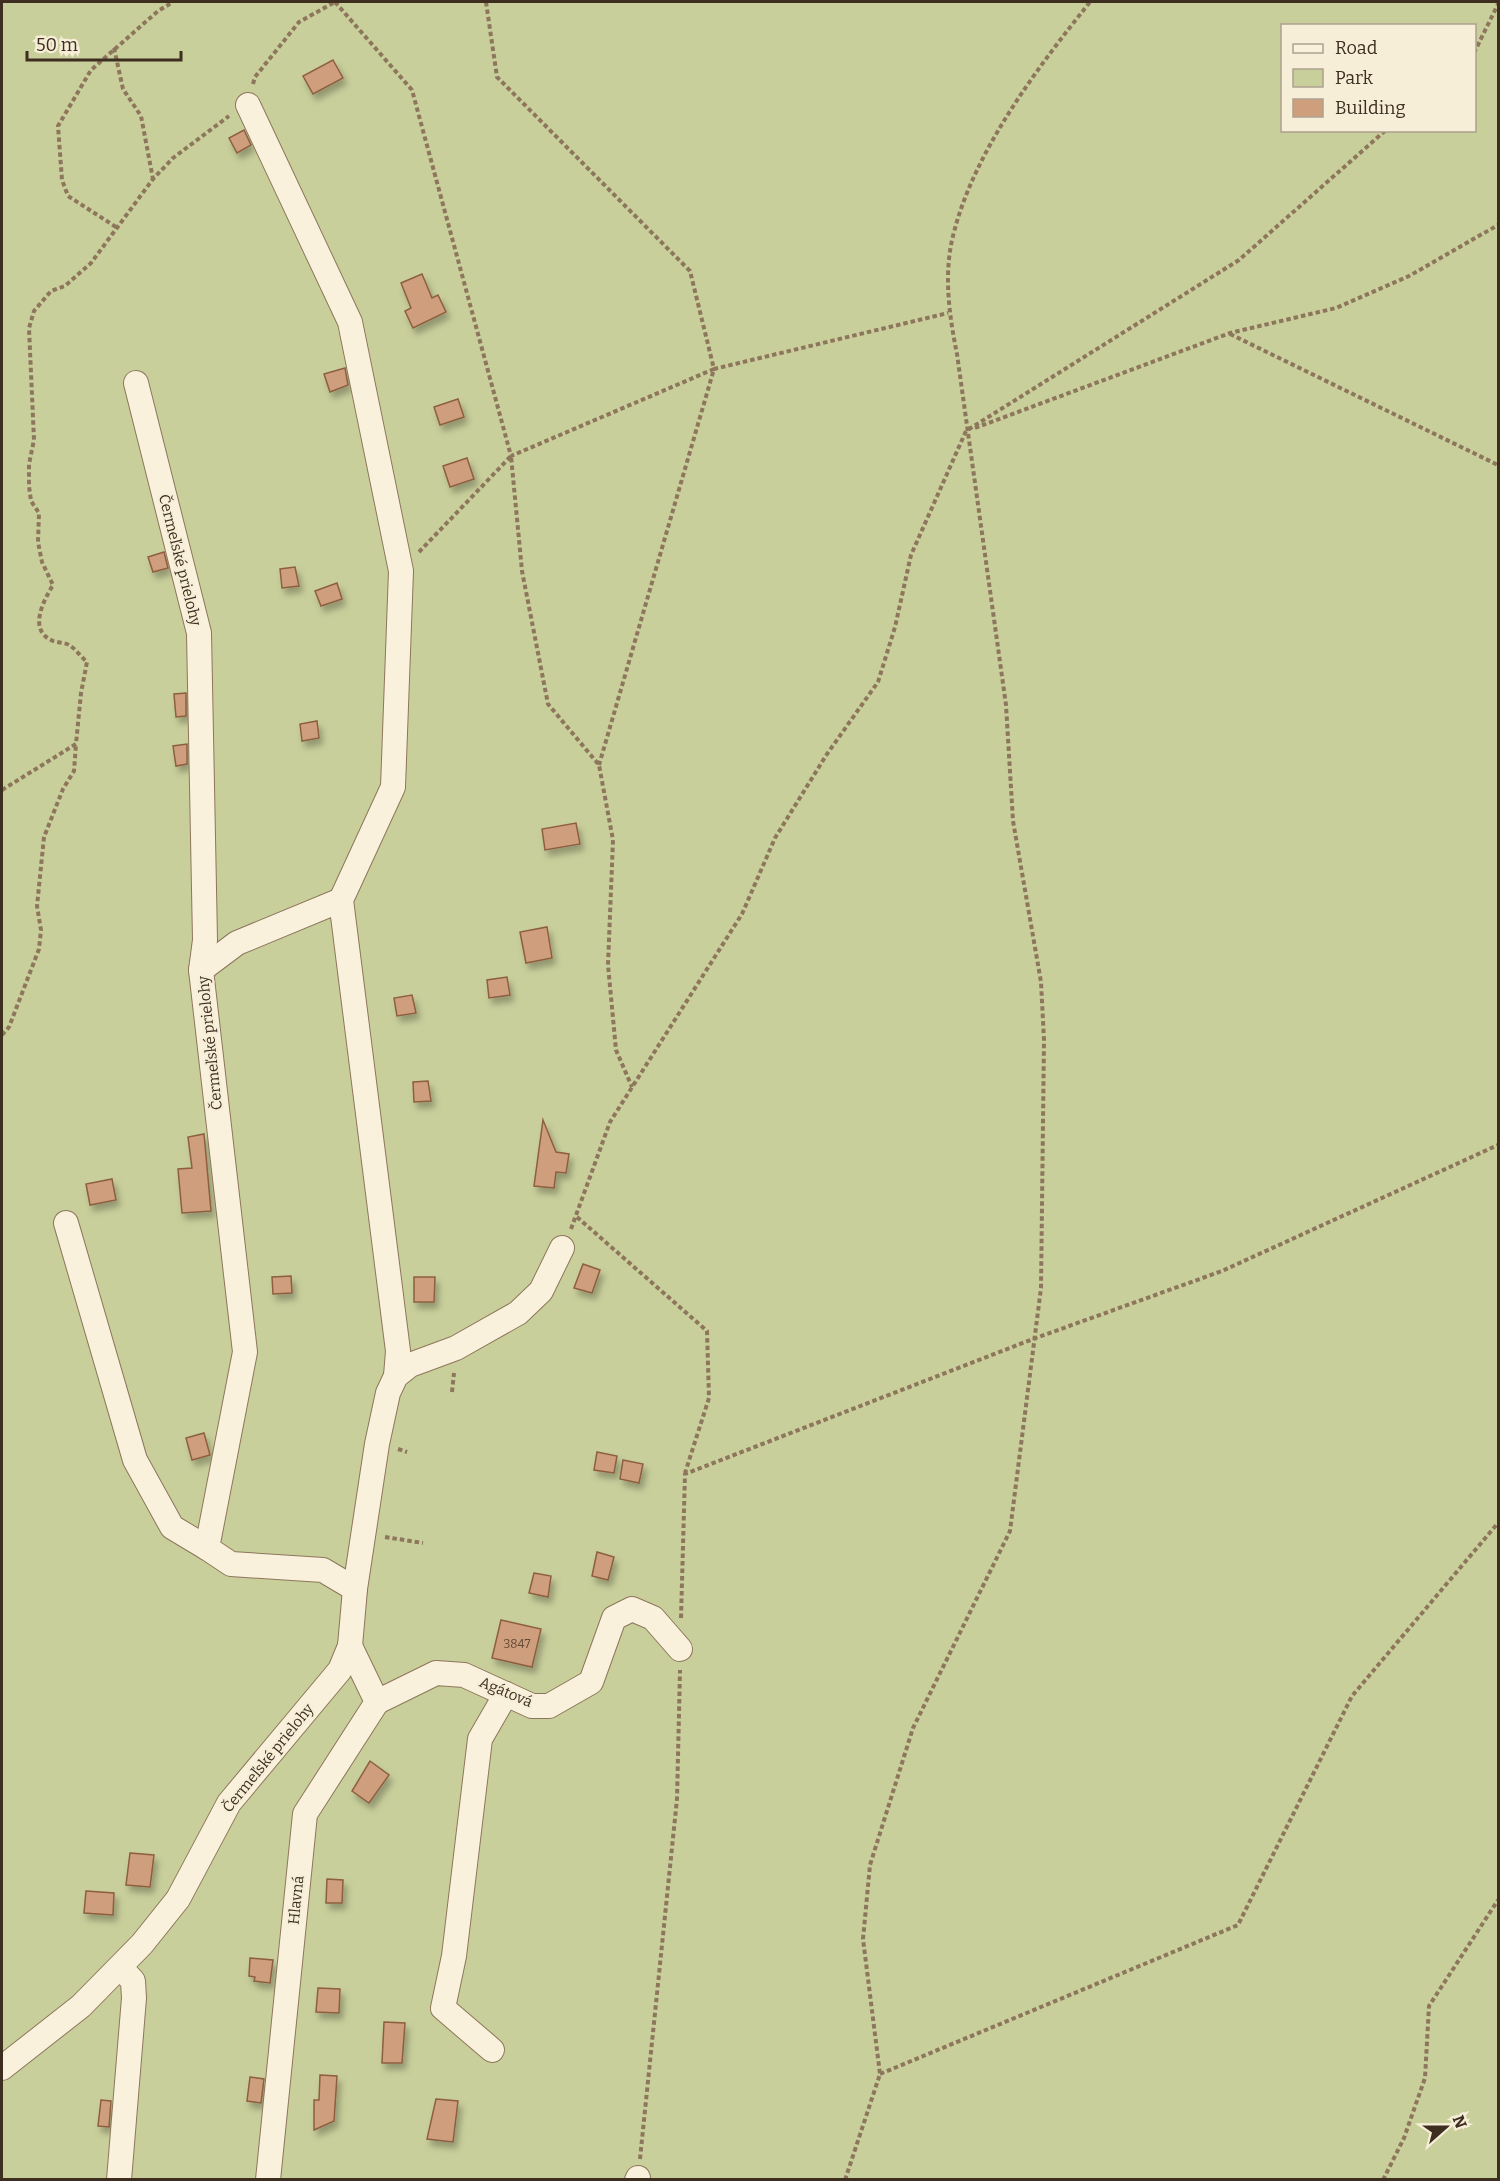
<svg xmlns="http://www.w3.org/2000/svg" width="1500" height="2181" viewBox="0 0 1500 2181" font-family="Bitter,serif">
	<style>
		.green { fill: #c9cf9b; fill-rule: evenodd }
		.building { fill: #cf9f7d; stroke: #8d5f41; stroke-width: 1.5; filter: url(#shadow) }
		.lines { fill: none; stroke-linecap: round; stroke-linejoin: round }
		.minor-casing { stroke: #8d765c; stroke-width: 26 }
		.path { stroke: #8d765c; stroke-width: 4; stroke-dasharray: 4.5 3; stroke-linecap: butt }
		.minor { stroke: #faf1dc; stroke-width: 24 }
		.labels { text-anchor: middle; stroke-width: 4.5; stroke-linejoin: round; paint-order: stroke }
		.number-label { font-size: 12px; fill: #624a37 }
		.street-label { font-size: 15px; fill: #3d2e20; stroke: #f7eed8 }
	</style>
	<defs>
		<filter id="shadow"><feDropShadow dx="3.5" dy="6" stdDeviation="3" flood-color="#0004"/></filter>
	</defs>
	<rect width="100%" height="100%" fill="#f0e4c8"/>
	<!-- green -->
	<path class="green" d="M2,2h1496v2177l-1496,1zM1282,26h192v104h-192z"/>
	<!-- building -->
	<g class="building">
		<path d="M333,60l10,18 -30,16 -10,-18z"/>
		<path d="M244,130l7,15 -14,8 -8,-15z"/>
		<path d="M422,274l10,24 6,-3 8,17 -33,16 -8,-17 6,-3 -10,-25z"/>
		<path d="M345,368l3,17 -18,7 -6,-18z"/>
		<path d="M458,399l6,18 -24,8 -6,-18z"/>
		<path d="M467,458l7,21 -24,8 -7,-21z"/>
		<path d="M164,552l4,16 -15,4 -5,-15z"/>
		<path d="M295,567l4,19 -17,2 -2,-19z"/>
		<path d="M337,583l5,16 -21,7 -6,-15z"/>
		<path d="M186,693v23l-10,1 -2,-23z"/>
		<path d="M317,721l2,17 -17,3 -2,-17z"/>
		<path d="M187,744v20l-11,2 -3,-20z"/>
		<path d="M576,823l4,21 -35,6 -3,-21z"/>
		<path d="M547,927l5,31 -26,5 -6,-31z"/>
		<path d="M507,977l3,18 -21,3 -2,-18z"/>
		<path d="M412,995l4,18 -19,3 -3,-18z"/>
		<path d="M428,1081l3,20 -17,1 -1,-20z"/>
		<path d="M543,1120l13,32 13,2 -3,19 -10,-1 -2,16 -20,-2z"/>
		<path d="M204,1134l7,77 -29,2 -4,-44 14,-1 -4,-31z"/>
		<path d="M112,1179l4,21 -26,5 -4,-21z"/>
		<path d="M583,1264l17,6 -8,23 -18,-5z"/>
		<path d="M291,1276l1,17 -19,1 -1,-17z"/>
		<path d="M414,1277h21l-1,25h-20z"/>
		<path d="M204,1433l6,22 -18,5 -6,-22z"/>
		<path d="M597,1452l20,4 -3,17 -20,-3z"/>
		<path d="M623,1460l20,4 -4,19 -19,-4z"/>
		<path d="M597,1552l17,5 -6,23 -16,-4z"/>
		<path d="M534,1573l17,3 -3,21 -19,-4z"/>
		<path d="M501,1620l40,9 -9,38 -40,-9z"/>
		<path d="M370,1761l19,14 -20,28 -17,-12z"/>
		<path d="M130,1853l24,2 -4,32 -24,-2z"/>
		<path d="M327,1879l16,1 -1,23h-16z"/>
		<path d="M86,1891l28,2 -1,22 -29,-2z"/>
		<path d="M250,1958l23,2 -3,23 -16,-2 1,-4 -6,-1z"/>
		<path d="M318,1988l22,1 -1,24 -23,-1z"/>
		<path d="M384,2022l21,1 -3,40h-20z"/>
		<path d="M320,2075l17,1 -3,45 -20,9v-30h5z"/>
		<path d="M250,2077l14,2 -3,24 -14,-2z"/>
		<path d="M436,2099l22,2 -5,41 -26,-3z"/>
		<path d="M101,2100l10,1 -2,26 -11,-1z"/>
	</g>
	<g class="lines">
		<defs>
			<g id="minor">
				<path d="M248,105l102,217 51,249 -8,216 -52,113 57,451 -2,25"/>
				<path d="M136,383l63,250 6,307 -4,30 44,382 -38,196 24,16 92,6 32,19"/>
				<path d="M201,970l36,-27 104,-43"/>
				<path d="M66,1223l69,237 37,67 35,21"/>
				<path d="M377,1702l59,-29 28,2 68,31h17l42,-24 23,-64 18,-9 21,9 27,31"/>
				<path d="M492,2050l-49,-42 11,-52 26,-217 26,-45"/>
				<path d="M2,2068l79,-62 61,-62 36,-45 51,-96 111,-133 10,-24 5,-57 22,-145 11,-51 8,-17 14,-11 46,-17 62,-35 23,-22 21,-43"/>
				<path d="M119,2180l15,-182 -1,-17 -13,-14"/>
				<path d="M268,2180l37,-366 72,-112 -27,-56"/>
				<path d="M637,2180l1,-2"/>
			</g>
		</defs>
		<!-- minor casing -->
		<use href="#minor" class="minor-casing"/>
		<!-- path -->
		<g class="path">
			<path d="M335,2l77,88 99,366 203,-87 -115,396"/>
			<path d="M486,2l11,75 193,194 24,98 234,-56"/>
			<path d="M114,48l9,41 18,27 12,63"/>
			<path d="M1474,53l24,-49"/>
			<path d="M253,84l2,-7 44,-55 36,-20"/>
			<path d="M116,227l-48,-31 -6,-16 -4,-54 33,-56 67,-59 15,-9"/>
			<path d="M1230,334l268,131"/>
			<path d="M975,428l255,-95 106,-25 73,-32 89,-51"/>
			<path d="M419,552l92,-96 11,115 26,133 51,61 14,75 -5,125 8,85 16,37"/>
			<path d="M2,790l74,-46 5,-51 6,-31c-6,-5 -11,-13 -18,-17 -5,-3 -13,-2 -18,-5 -23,-11 -7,-40 2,-55l-11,-23 -4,-20 1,-29 -8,-12 -2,-15v-22l5,-24 -5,-112 5,-17 17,-20 14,-5 26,-23 62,-84 20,-21 56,-42"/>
			<path d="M2,1035l7,-8 30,-78 2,-19 -4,-24 7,-69 19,-48 11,-18 2,-27"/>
			<path d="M577,1217l130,114 2,67 -24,75"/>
			<path d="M571,1229l39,-107 132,-208 33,-76 52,-84 51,-72 17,-55 16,-72 55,-124 273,-171 147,-130"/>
			<path d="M452,1392l2,-19"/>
			<path d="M398,1449l9,3"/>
			<path d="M385,1537l38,6"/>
			<path d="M681,1618l4,-144 348,-135 189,-68 276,-126"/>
			<path d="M880,2074l358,-149 114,-229 146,-173"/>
			<path d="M640,2159l37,-360 3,-129"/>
			<path d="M845,2180l35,-106 -17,-135 7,-74 43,-137 97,-197 31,-243 3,-248 -3,-58 -28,-161 -7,-116 -49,-351c-8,-39 -14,-82 -3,-122 21,-82 84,-165 136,-230"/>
			<path d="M1383,2180l21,-42 21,-60 4,-72 69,-106"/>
		</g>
		<!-- minor -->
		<use href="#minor" class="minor"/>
	</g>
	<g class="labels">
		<!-- number labels -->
		<g class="number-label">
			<text x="517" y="1648">3847</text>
		</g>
		<!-- street labels -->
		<g class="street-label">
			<text transform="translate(180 560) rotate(76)" y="5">Čermeľské prielohy</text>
			<text transform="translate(210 1043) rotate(-96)" y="5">Čermeľské prielohy</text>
			<text transform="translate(506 1692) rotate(23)" y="5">Agátová</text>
			<text transform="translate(268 1758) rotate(-51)" y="5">Čermeľské prielohy</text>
			<text transform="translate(296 1900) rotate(-84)" y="5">Hlavná</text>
		</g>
	</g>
	<!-- border -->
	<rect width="1500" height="2181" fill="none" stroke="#3d2e20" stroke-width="6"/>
	<!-- legend -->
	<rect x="1281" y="24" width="195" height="108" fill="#f7eed8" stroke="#ada18e" stroke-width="1.5"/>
	<rect x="1293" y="44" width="30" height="9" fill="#faf1dc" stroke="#ada18e" stroke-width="1.5"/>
	<text x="1335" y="54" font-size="18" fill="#3d2e20">Road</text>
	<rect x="1293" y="69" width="30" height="18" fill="#c9cf9b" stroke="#ada18e" stroke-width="1.5"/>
	<text x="1335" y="84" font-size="18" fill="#3d2e20">Park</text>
	<rect x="1293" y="99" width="30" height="18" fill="#cf9f7d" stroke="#ada18e" stroke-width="1.5"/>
	<text x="1335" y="114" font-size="18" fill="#3d2e20">Building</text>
	<!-- north arrow -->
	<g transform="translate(1446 2127) rotate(69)" stroke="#f7eed8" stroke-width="4.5" paint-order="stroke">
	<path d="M0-4.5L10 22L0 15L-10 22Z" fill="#3d2e20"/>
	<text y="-9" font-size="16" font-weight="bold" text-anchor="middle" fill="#3d2e20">N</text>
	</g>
	<!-- scale -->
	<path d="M27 51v9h154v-9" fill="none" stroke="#3d2e20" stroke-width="3"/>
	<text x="36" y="51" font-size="18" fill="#3d2e20" stroke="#f7eed8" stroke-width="4.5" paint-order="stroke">50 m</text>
</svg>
